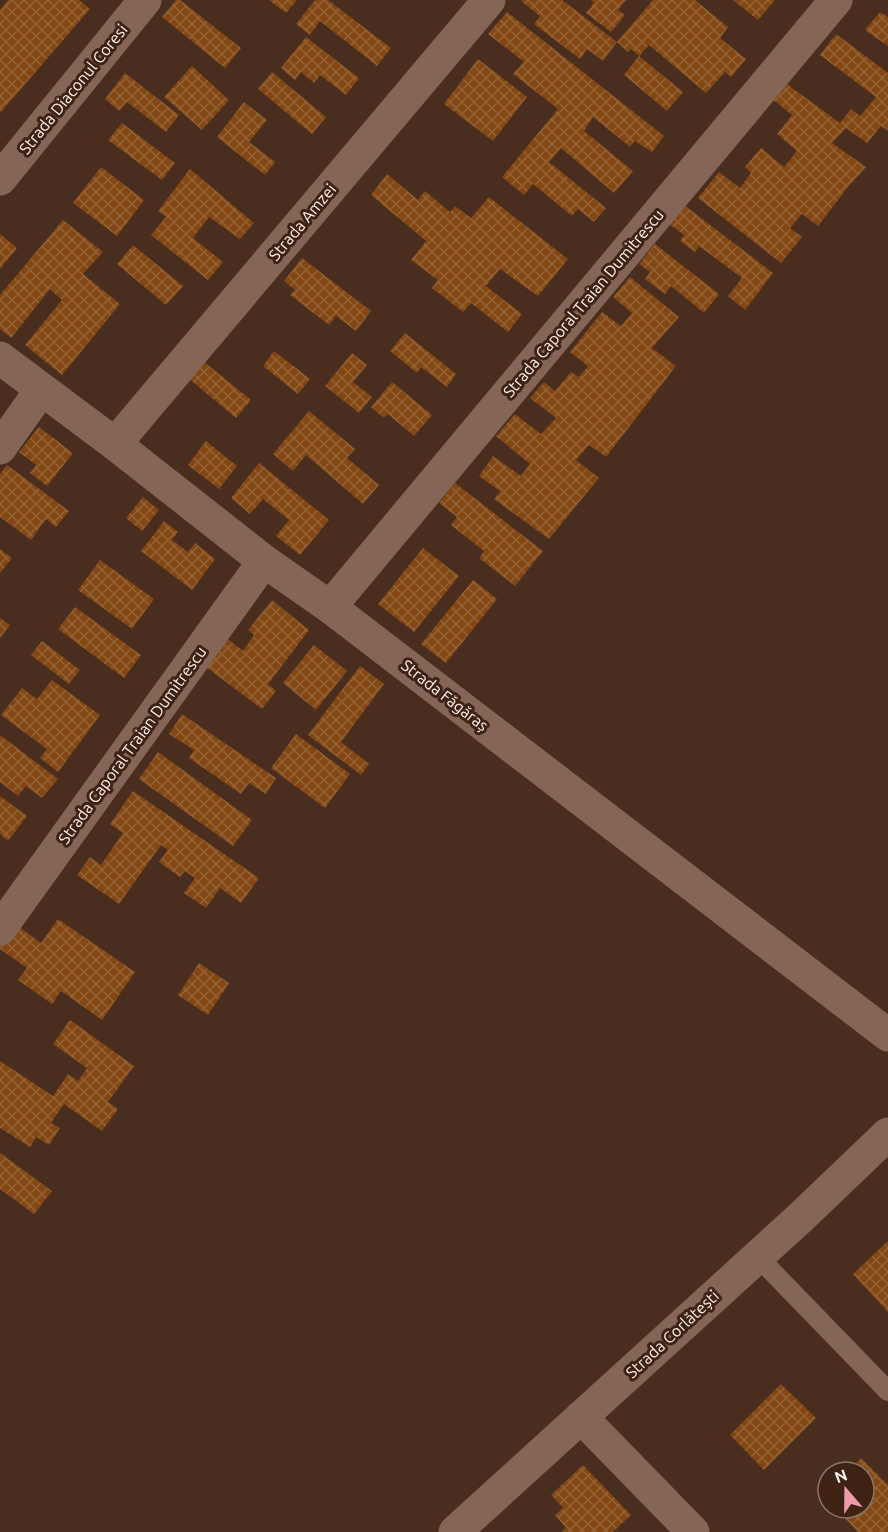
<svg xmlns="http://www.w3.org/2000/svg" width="888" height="1532" viewBox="0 0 888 1532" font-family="Ubuntu,sans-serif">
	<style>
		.building { fill: url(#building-cross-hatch) }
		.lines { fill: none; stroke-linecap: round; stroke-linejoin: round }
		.service { stroke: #856656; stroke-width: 20 }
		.minor { stroke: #856656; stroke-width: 33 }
		.tertiary { stroke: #856656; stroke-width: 33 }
		.labels { text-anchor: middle; stroke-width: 6; stroke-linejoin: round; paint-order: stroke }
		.street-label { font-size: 16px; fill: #fef2ed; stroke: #3e2315 }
	</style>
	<defs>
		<pattern id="building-cross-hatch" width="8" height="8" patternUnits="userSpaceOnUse" patternTransform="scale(1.5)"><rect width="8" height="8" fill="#824713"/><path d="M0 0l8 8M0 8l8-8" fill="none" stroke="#956236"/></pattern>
	</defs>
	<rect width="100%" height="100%" fill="#492d1f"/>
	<!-- building -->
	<g class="building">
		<path d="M8,0h71l11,9 -90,104v-103z"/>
		<path d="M176,0h4l61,48 -16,20 -63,-51z"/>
		<path d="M269,0h28l-11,13z"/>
		<path d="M315,0h13l63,48 -14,18 -57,-45 -10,14 -14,-11z"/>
		<path d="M522,0h40l55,42 -14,19 -16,-12 -7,10 -46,-35 6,-8 -19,-15z"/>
		<path d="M591,0h35l-8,10 7,5 -14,17 -25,-19 8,-10z"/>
		<path d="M653,0h42l33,27 -8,11 26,21 -15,18 -6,-5 -19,21 -57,-48 -10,11 -8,-7 -3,3 -11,-10z"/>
		<path d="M733,0h42l-17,20z"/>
		<path d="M507,12l157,124 -12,16 -17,-11 -5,6 -37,-30 -9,14 49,40 -19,22 -53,-45 -12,14 57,46 -12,14 -16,-13 -6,7 -39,-32 -9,11 -22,-18 56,-68 -45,-35 11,-12 -36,-28z"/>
		<path d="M880,12l8,5v29l-23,-16z"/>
		<path d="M836,34l52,39v58l-7,-5 -14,17 -21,-15 -14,15 34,24 -18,20 -30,39 -16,-12 -12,14 12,9 -21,26 -83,-65 21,-26 21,16 11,-15 -6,-6 16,-19 23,19 13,-16 -20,-17 15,-19 -21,-17 13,-16 56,41 11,-14 9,7 16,-19 -56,-42z"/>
		<path d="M306,37l53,41 -13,17 -26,-20 -6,8 -13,-11 -6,8 -14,-12z"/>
		<path d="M639,56l44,36 -16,19 -43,-36z"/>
		<path d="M478,59l49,38 -34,44 -49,-37z"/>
		<path d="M192,66l37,34 -27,30 -38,-33z"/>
		<path d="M272,72l54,45 -14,17 -54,-45z"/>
		<path d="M125,73l54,42 -13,17 -39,-30 -8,9 -14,-12z"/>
		<path d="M244,102l23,18 -18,22 26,20 -10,13 -48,-38z"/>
		<path d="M122,123l53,40 -13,17 -54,-40z"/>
		<path d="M101,167l43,33 -27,36 -44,-33z"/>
		<path d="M190,169l64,54 -14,16 -31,-22 -16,21 30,24 -15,18 -57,-45 15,-18 -8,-6z"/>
		<path d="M387,174l31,26 7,-9 25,21 5,-6 16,12 18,-21 79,62 -30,37 -38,-27 -14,17 36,28 -14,18 -37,-29 -8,9 -31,-24 6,-8 -27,-20 15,-19 -55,-46z"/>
		<path d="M684,205l89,68 -28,37 -17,-14 14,-18 -43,-32 -4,6 -15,-11 4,-6 -15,-11z"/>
		<path d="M63,220l40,32 -20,22 37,30 -58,71 -37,-30 37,-45 -12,-11 -39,49 -11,-9v-34z"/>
		<path d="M0,234l17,14 -17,21z"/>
		<path d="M655,244l64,50 -15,19 -33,-27 -6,8 -20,-15 5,-7 -11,-8z"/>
		<path d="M133,245l50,41 -17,19 -49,-41z"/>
		<path d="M302,258l69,53 -15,20 -20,-15 -7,9 -39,-30 5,-5 -11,-9z"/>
		<path d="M630,277l49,40 -27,31 24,18 -70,91 -17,-12 -13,15 23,18 -50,61 -55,-40 6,-8 -21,-15 14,-20 28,20 9,-12 -34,-28 19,-22 26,20 15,-16 -26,-20 14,-16 11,9 16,-19 8,5 9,-11 -18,-14 32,-40 19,14 11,-13 -19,-16z"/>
		<path d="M405,333l51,41 -9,13 -26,-20 -4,6 -27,-22z"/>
		<path d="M274,351l36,28 -12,15 -35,-28z"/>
		<path d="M352,353l15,12 -14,17 19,15 -13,16 -34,-27z"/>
		<path d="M203,361l48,39 -15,18 -48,-40z"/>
		<path d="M392,382l40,33 -18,21 -26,-22 -4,4 -13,-11z"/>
		<path d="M309,411l46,38 -8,9 32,27 -16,19 -57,-49 -13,16 -20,-17z"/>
		<path d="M39,427l34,26 -26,33 -17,-13 6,-8 -17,-13z"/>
		<path d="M206,441l31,25 -18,23 -31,-24z"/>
		<path d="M259,463l70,57 -29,35 -24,-19 13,-16 -26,-21 -13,15 -19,-16z"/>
		<path d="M7,465l62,46 -13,16 -10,-8 -15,21 -31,-23v-43z"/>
		<path d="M455,483l88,68 -28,35 -36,-28 5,-7 -33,-26 6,-8 -18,-14z"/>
		<path d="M143,497l16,13 -17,21 -16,-13z"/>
		<path d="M164,521l14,11 -6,8 16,12 7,-9 20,16 -23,31 -51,-39z"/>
		<path d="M423,548l36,28 -45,56 -36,-28z"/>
		<path d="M0,549l12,9 -12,15z"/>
		<path d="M100,560l54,39 -22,30 -54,-39z"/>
		<path d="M473,580l24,19 -51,64 -25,-19z"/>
		<path d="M272,600l37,30 -41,54 8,7 -14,18 -60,-45 22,-28 19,15 11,-16 -6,-5z"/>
		<path d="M75,607l66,48 -17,23 -66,-49z"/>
		<path d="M0,618l10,7 -10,13z"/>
		<path d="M42,641l38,29 -11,14 -38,-29z"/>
		<path d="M314,645l33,26 -31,39 -33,-27z"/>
		<path d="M360,666l24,18 -43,58 28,22 -8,11 -53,-40z"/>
		<path d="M52,680l48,35 -42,57 -18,-14 7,-9 -46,-34 21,-27 15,11z"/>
		<path d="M182,714l94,64 -10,16 -17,-11 -8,11 -52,-36 5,-8 -25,-16z"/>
		<path d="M296,734l54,40 -25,34 -54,-40z"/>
		<path d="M0,735l58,44 -16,19 -16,-12 -8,10 -18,-14z"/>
		<path d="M158,752l94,68 -19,26 -94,-67z"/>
		<path d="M133,791l126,87 -18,25 -21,-15 -14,20 -22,-15 11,-15 -10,-7 -5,6 -21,-15 9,-12 -7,-5 -42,59 -42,-29 13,-18 11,8 22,-32 -13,-9z"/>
		<path d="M0,796l27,20 -19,25 -8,-7z"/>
		<path d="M58,919l77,53 -33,48 -41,-29 -9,13 -34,-24 9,-12 -27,-19v-4l15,-21 26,19z"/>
		<path d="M199,963l30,20 -21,32 -30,-20z"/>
		<path d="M70,1020l64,46 -26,36 10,7 -16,22 -38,-27 -13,19 9,5 -11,17 -13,-8 -6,10 -30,-19v-67l53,35 15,-22 10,7 9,-13 -34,-24z"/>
		<path d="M0,1153l52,38 -18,23 -34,-25z"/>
		<path d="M888,1241v71l-35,-38z"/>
		<path d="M781,1384l35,34 -52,52 -34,-35z"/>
		<path d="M861,1458l27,27v47h-30l-23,-24h29v-36h-17z"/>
		<path d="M583,1465l48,50 -18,17h-52l5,-4 -11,-13 8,-7 -12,-13z"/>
	</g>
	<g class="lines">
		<!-- service -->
		<path class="service" d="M757,1256l131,135"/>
		<!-- minor -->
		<g class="minor">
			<path d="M0,179l145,-179"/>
			<path d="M0,358l115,86 149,117 66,46 558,428"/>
			<path d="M115,444l374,-444"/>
			<path d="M0,448l41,-58"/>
			<path d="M330,607l506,-607"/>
			<path d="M0,929l264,-368"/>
			<path d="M581,1417l112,115"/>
		</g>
		<!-- tertiary -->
		<path class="tertiary" d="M455,1532l344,-313 89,-85"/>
	</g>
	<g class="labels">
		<!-- street labels -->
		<g class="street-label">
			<text transform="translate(73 89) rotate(-51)" y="6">Strada Diaconul Coresi</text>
			<text transform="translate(302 222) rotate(-50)" y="6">Strada Amzei</text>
			<text transform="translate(583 303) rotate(-50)" y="6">Strada Caporal Traian Dumitrescu</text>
			<text transform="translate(445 695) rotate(38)" y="6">Strada Făgăraș</text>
			<text transform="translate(132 745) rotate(-54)" y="6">Strada Caporal Traian Dumitrescu</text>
			<text transform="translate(672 1334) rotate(-43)" y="6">Strada Corlătești</text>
		</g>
	</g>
	<!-- north arrow -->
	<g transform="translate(846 1490) rotate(340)"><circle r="28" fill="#3e2315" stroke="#8b766b" stroke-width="1.5"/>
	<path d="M0-4.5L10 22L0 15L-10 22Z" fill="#f29aad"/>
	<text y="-9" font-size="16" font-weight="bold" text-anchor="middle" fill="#fef2ed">N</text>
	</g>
</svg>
